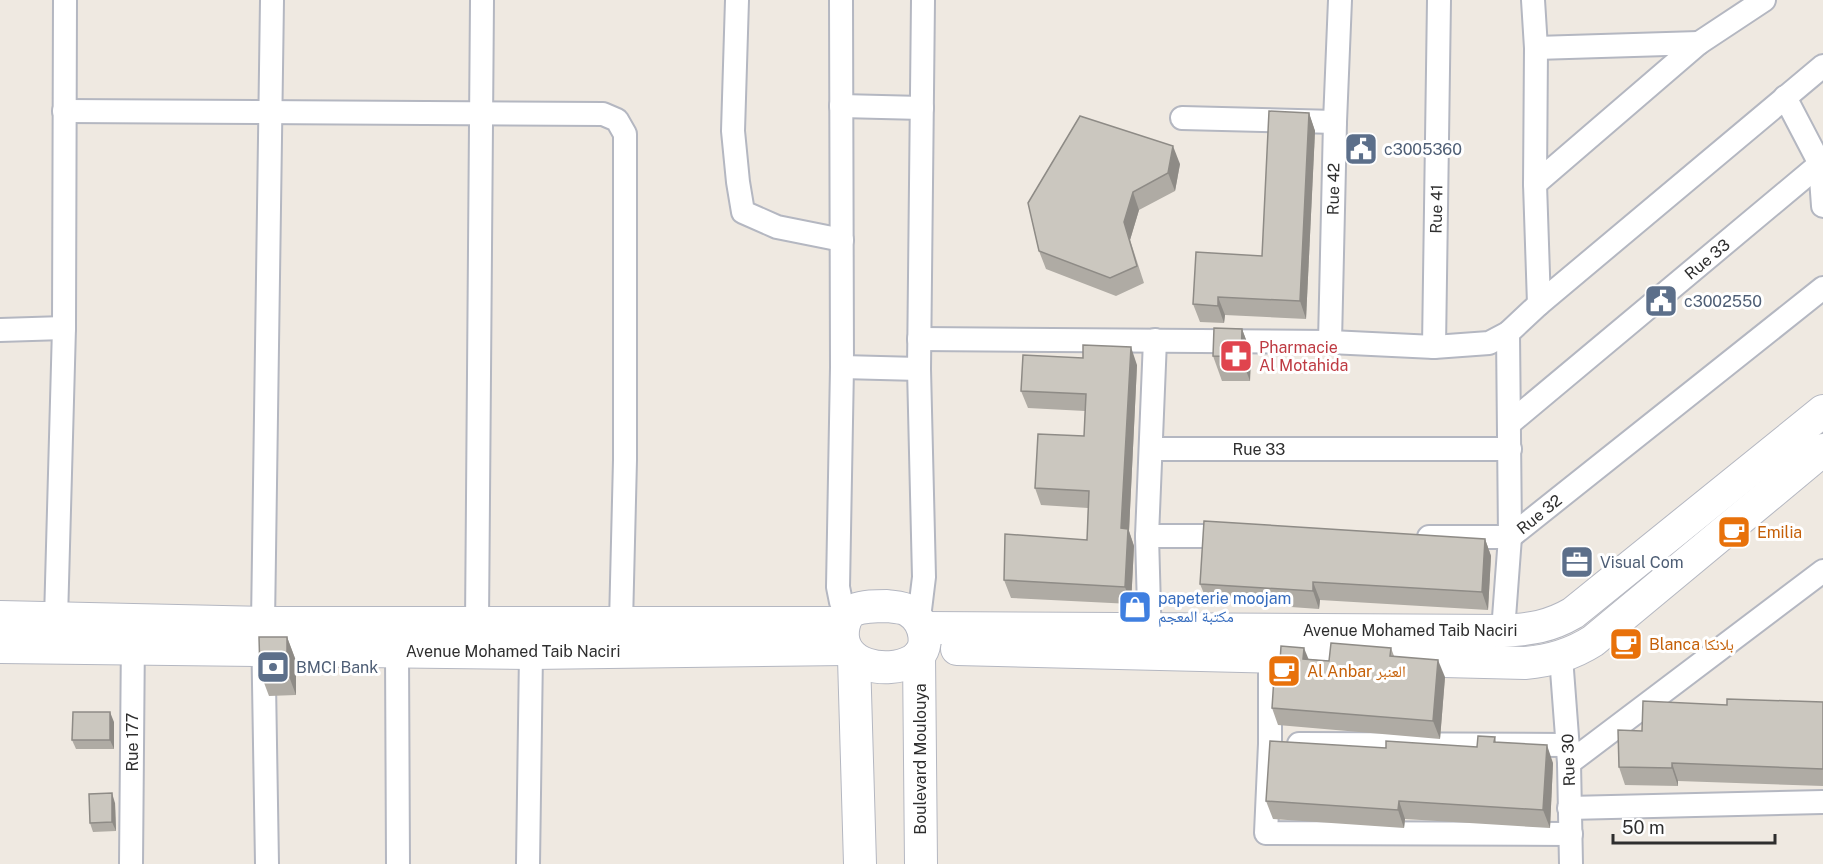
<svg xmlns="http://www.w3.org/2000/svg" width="1823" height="864" viewBox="0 0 1823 864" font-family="'Public Sans','Noto Naskh Arabic',sans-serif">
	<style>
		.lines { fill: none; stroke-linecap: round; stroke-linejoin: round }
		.street-casing { stroke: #b4b7c1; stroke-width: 26 }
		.secondary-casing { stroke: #b4b7c1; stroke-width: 34 }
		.street { stroke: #fff; stroke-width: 22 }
		.secondary { stroke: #fff; stroke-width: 32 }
		.wall { fill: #afaba4 }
		.shaded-wall { fill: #8e8b86 }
		.building { fill: #cbc7bf; stroke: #8e8b86; stroke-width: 1.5 }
		.labels { text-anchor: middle; stroke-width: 6; stroke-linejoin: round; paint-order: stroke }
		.service-label { font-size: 16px; fill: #4e5e75; stroke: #fff; text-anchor: start }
		.street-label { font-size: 16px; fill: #2e2e2e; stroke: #fff }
		.health-label { font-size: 16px; fill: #be3a42; stroke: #fff; text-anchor: start }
		.food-label { font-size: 16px; fill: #c56008; stroke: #fff; text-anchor: start }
		.shop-label { font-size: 16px; fill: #366cbe; stroke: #fff; text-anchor: start }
	</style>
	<rect width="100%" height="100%" fill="#efe9e1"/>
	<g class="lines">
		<defs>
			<g id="street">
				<path d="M737,0l-4,131 5,51 5,30 34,15 65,13"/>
				<path d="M841,0l1,367 -4,220 3,15 7,13"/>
				<path d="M1533,0l3,48 -1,136 4,120"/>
				<path d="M1536,48l163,-5"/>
				<path d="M1785,97l35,67 3,42"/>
				<path d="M841,106l81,2"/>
				<path d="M64,111l539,3 14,6 8,14v326l-4,163"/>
				<path d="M1182,118l153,4"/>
				<path d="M1535,184l164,-141 65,-43"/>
				<path d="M0,330l64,-2"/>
				<path d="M919,339l411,3 104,5 55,-4 19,-10 31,-29 284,-238"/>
				<path d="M1330,342l5,-220 5,-122"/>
				<path d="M1434,347l5,-347"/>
				<path d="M842,367l77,2"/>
				<path d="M1510,423l310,-259"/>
				<path d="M1151,449h359"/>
				<path d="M1147,536h87"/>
				<path d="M1429,537h81l313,-249"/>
				<path d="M919,618l5,-41 -5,-208 4,-369"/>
				<path d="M56,619l8,-291 1,-328"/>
				<path d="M477,623l5,-623"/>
				<path d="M1503,631l7,-94 -2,-204"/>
				<path d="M1150,644l-3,-108 8,-196"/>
				<path d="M397,651l1,213"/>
				<path d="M1270,657v87l-4,89 305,1"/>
				<path d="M1561,657l8,106 2,101"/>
				<path d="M1299,744l269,1"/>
				<path d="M1569,763l254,-192"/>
				<path d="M1569,808l254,-6"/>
				<path d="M131,864l2,-230"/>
				<path d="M267,864l-4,-241 9,-623"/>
				<path d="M528,864l3,-211"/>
			</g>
			<g id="secondary">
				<path d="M887,606c7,1 16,1 22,5 16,10 24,39 3,50 -25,14 -73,5 -69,-31 1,-8 4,-16 11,-20 10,-4 22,-4 33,-4z"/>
				<path d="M0,617l263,6h581"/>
				<path d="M923,628l580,3c28,-2 46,-4 70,-18l250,-202"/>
				<path d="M0,647l531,6 315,-4"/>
				<path d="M957,649l568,14c25,-2 46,-8 68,-22l230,-191"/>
				<path d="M919,655l2,209"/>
				<path d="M854,658l6,206"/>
			</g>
		</defs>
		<!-- street casing -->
		<use href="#street" class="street-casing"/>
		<!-- secondary casing -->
		<use href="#secondary" class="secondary-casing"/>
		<!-- street -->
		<use href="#street" class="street"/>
		<!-- secondary -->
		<use href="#secondary" class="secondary"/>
	</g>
	<!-- wall -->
	<g class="wall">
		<path d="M1309,113l6,18 -9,188 -81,-4 -1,8 -24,-1 -7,-18 69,-48z"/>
		<path d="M1180,164l-5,27 -36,19 -9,30 14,43 -28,13 -70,-27 -7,-18 -11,-48z"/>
		<path d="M1242,329l9,24 -1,28h-28l-9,-25z"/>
		<path d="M1137,365l-8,166 5,15 -3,58 -120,-6 -7,-18 83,-40 1,-32 -47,-3 -6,-17 49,-52 1,-25 -57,-3 -7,-17z"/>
		<path d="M1485,539l6,17 -3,54 -168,-10 -1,9 -112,-8 -7,-17z"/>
		<path d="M287,637l9,24v34l-27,1 -9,-24z"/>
		<path d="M1391,648l3,8 51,21 -5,62 -162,-14 -6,-17 8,-46 28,-3 21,2z"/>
		<path d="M1823,702v84l-145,-5v5l-53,-1 -6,-18 23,-36 85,-26z"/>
		<path d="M114,722v27h-38l-4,-9z"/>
		<path d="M1495,737l1,5 57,21 -3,65 -145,-9 -1,9 -131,-9 -7,-18 120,-53 91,-1z"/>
		<path d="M115,803l1,28 -23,1 -3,-9z"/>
	</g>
	<!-- shaded-wall -->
	<g class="shaded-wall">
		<path d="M1309,113l6,18 -9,188 -6,-18z"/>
		<path d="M1173,146l7,18 -5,27 -7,-18z"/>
		<path d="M1133,192l6,18 -9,30 14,43 -20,-61z"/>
		<path d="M1218,297l7,18 -1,8 -6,-17z"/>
		<path d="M1242,329l9,24 -1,28 -9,-24z"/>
		<path d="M1131,347l6,18 -8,166 5,15 -3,58 -6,-17 -4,-59z"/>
		<path d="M1485,539l6,17 -3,54 -6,-18z"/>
		<path d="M1313,582l7,18 -1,9 -6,-18z"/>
		<path d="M287,637l9,24v34l-9,-24z"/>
		<path d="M1304,648l7,17 -8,-6z"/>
		<path d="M1438,660l7,17 -5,62 -7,-18z"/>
		<path d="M110,712l4,10v27l-4,-9z"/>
		<path d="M1547,745l6,18 -3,65 -7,-18z"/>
		<path d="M1672,763l6,18v5l-6,-18z"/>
		<path d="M112,793l3,10 1,28 -4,-9z"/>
		<path d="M1399,801l6,18 -1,9 -6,-18z"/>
	</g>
	<!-- building -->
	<g class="building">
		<path d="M1269,111l40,2 -9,188 -82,-4v9l-25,-2 3,-52 66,4z"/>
		<path d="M1080,116l93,30 -5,27 -35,19 -9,30 13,44 -27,12 -71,-27 -11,-48z"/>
		<path d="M1214,328l28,1 -1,28 -28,-1z"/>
		<path d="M1083,345l48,2 -10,181 7,1 -3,58 -121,-7 1,-46 82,6 2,-49 -54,-3 3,-54 46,2 2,-42 -65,-3 2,-36 60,3z"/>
		<path d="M1204,521l281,18 -3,53 -169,-10v9l-113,-7z"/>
		<path d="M259,637h28v34l-27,1z"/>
		<path d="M1331,643l60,5 -1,8 48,4 -5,61 -161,-13 3,-46h5l1,-16 23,2 -1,11 26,2z"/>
		<path d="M1727,699l96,3v67l-151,-6v5l-53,-1 -1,-37 24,1 1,-30 84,4z"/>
		<path d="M73,712h37v28h-38z"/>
		<path d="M1478,736l17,1 -1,5 53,3 -4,65 -144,-9 -1,9 -132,-9 4,-60 116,7v-7l91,6z"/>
		<path d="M112,793v29l-22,1 -1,-29z"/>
	</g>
	<!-- icons -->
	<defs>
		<symbol id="civic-square" viewBox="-11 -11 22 22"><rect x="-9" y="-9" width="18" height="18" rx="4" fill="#5c6f8a" stroke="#fff"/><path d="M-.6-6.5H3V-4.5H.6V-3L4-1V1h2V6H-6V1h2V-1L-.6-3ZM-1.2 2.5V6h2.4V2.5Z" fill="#fff"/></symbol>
		<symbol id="pharmacy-square" viewBox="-11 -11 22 22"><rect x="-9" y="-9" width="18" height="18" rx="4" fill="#e0444e" stroke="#fff"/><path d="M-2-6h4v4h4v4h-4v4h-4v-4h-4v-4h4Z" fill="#fff"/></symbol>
		<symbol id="cafe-square" viewBox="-11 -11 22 22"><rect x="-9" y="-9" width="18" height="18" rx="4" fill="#e8710a" stroke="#fff"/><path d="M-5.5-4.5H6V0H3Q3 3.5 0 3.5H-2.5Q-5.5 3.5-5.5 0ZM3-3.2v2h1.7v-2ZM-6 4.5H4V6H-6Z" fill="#fff"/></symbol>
		<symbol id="office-square" viewBox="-11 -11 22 22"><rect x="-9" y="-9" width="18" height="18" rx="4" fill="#5c6f8a" stroke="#fff"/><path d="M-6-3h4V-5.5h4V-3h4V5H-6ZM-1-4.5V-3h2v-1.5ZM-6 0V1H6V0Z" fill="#fff"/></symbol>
		<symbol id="shop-square" viewBox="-11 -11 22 22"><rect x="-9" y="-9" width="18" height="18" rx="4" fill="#3f7fe0" stroke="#fff"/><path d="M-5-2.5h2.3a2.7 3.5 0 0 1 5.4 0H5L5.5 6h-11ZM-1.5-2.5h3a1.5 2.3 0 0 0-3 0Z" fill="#fff"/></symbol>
		<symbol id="bank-square" viewBox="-11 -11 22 22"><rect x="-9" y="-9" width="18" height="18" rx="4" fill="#5c6f8a" stroke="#fff"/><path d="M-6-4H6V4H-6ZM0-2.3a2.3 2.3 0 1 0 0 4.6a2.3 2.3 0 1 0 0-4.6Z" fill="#fff"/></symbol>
	</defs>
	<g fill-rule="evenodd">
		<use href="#civic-square" x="1342" y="130" width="38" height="38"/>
		<use href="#civic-square" x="1642" y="282" width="38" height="38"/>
		<use href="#pharmacy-square" x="1217" y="337" width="38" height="38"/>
		<use href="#cafe-square" x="1715" y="513" width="38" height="38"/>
		<use href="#office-square" x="1558" y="543" width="38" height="38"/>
		<use href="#shop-square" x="1116" y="588" width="38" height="38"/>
		<use href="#cafe-square" x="1607" y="625" width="38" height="38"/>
		<use href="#bank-square" x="254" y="648" width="38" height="38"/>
		<use href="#cafe-square" x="1265" y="652" width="38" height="38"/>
	</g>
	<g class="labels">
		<!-- service labels -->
		<g class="service-label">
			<text x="1384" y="155">c3005360</text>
			<text x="1684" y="307">c3002550</text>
			<text x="1600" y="568">Visual Com</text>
			<text x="296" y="673">BMCI Bank</text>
		</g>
		<!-- street labels -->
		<g class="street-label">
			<text transform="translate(1333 189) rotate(-89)" y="6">Rue 42</text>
			<text transform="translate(1436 209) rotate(-89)" y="6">Rue 41</text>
			<text transform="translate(1707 259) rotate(-40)" y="6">Rue 33</text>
			<text x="1259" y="455">Rue 33</text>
			<text transform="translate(1539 514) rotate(-39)" y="6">Rue 32</text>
			<text x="1410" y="636">Avenue Mohamed Taib Naciri</text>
			<text x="513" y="657">Avenue Mohamed Taib Naciri</text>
			<text transform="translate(132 742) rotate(-90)" y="6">Rue 177</text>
			<text transform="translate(920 759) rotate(-90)" y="6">Boulevard Moulouya</text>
			<text transform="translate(1568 760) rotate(-92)" y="6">Rue 30</text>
		</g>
		<!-- health labels -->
		<g class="health-label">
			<text x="1259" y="353">Pharmacie<tspan x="1259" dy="18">Al Motahida</tspan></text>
		</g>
		<!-- food labels -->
		<g class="food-label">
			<text x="1757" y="538">Emilia</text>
			<text x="1649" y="650">Blanca بلانكا</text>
			<text x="1307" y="677">Al Anbar العنبر</text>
		</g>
		<!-- shop labels -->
		<g class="shop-label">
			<text x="1158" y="604">papeterie moojam<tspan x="1158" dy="18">مكتبة المعجم</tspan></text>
		</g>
	</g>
	<!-- scale -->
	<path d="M1613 834v9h162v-9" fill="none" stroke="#2e2e2e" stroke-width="3"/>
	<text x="1622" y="834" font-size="18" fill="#2e2e2e" stroke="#ffffff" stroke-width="4.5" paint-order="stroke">50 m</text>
</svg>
